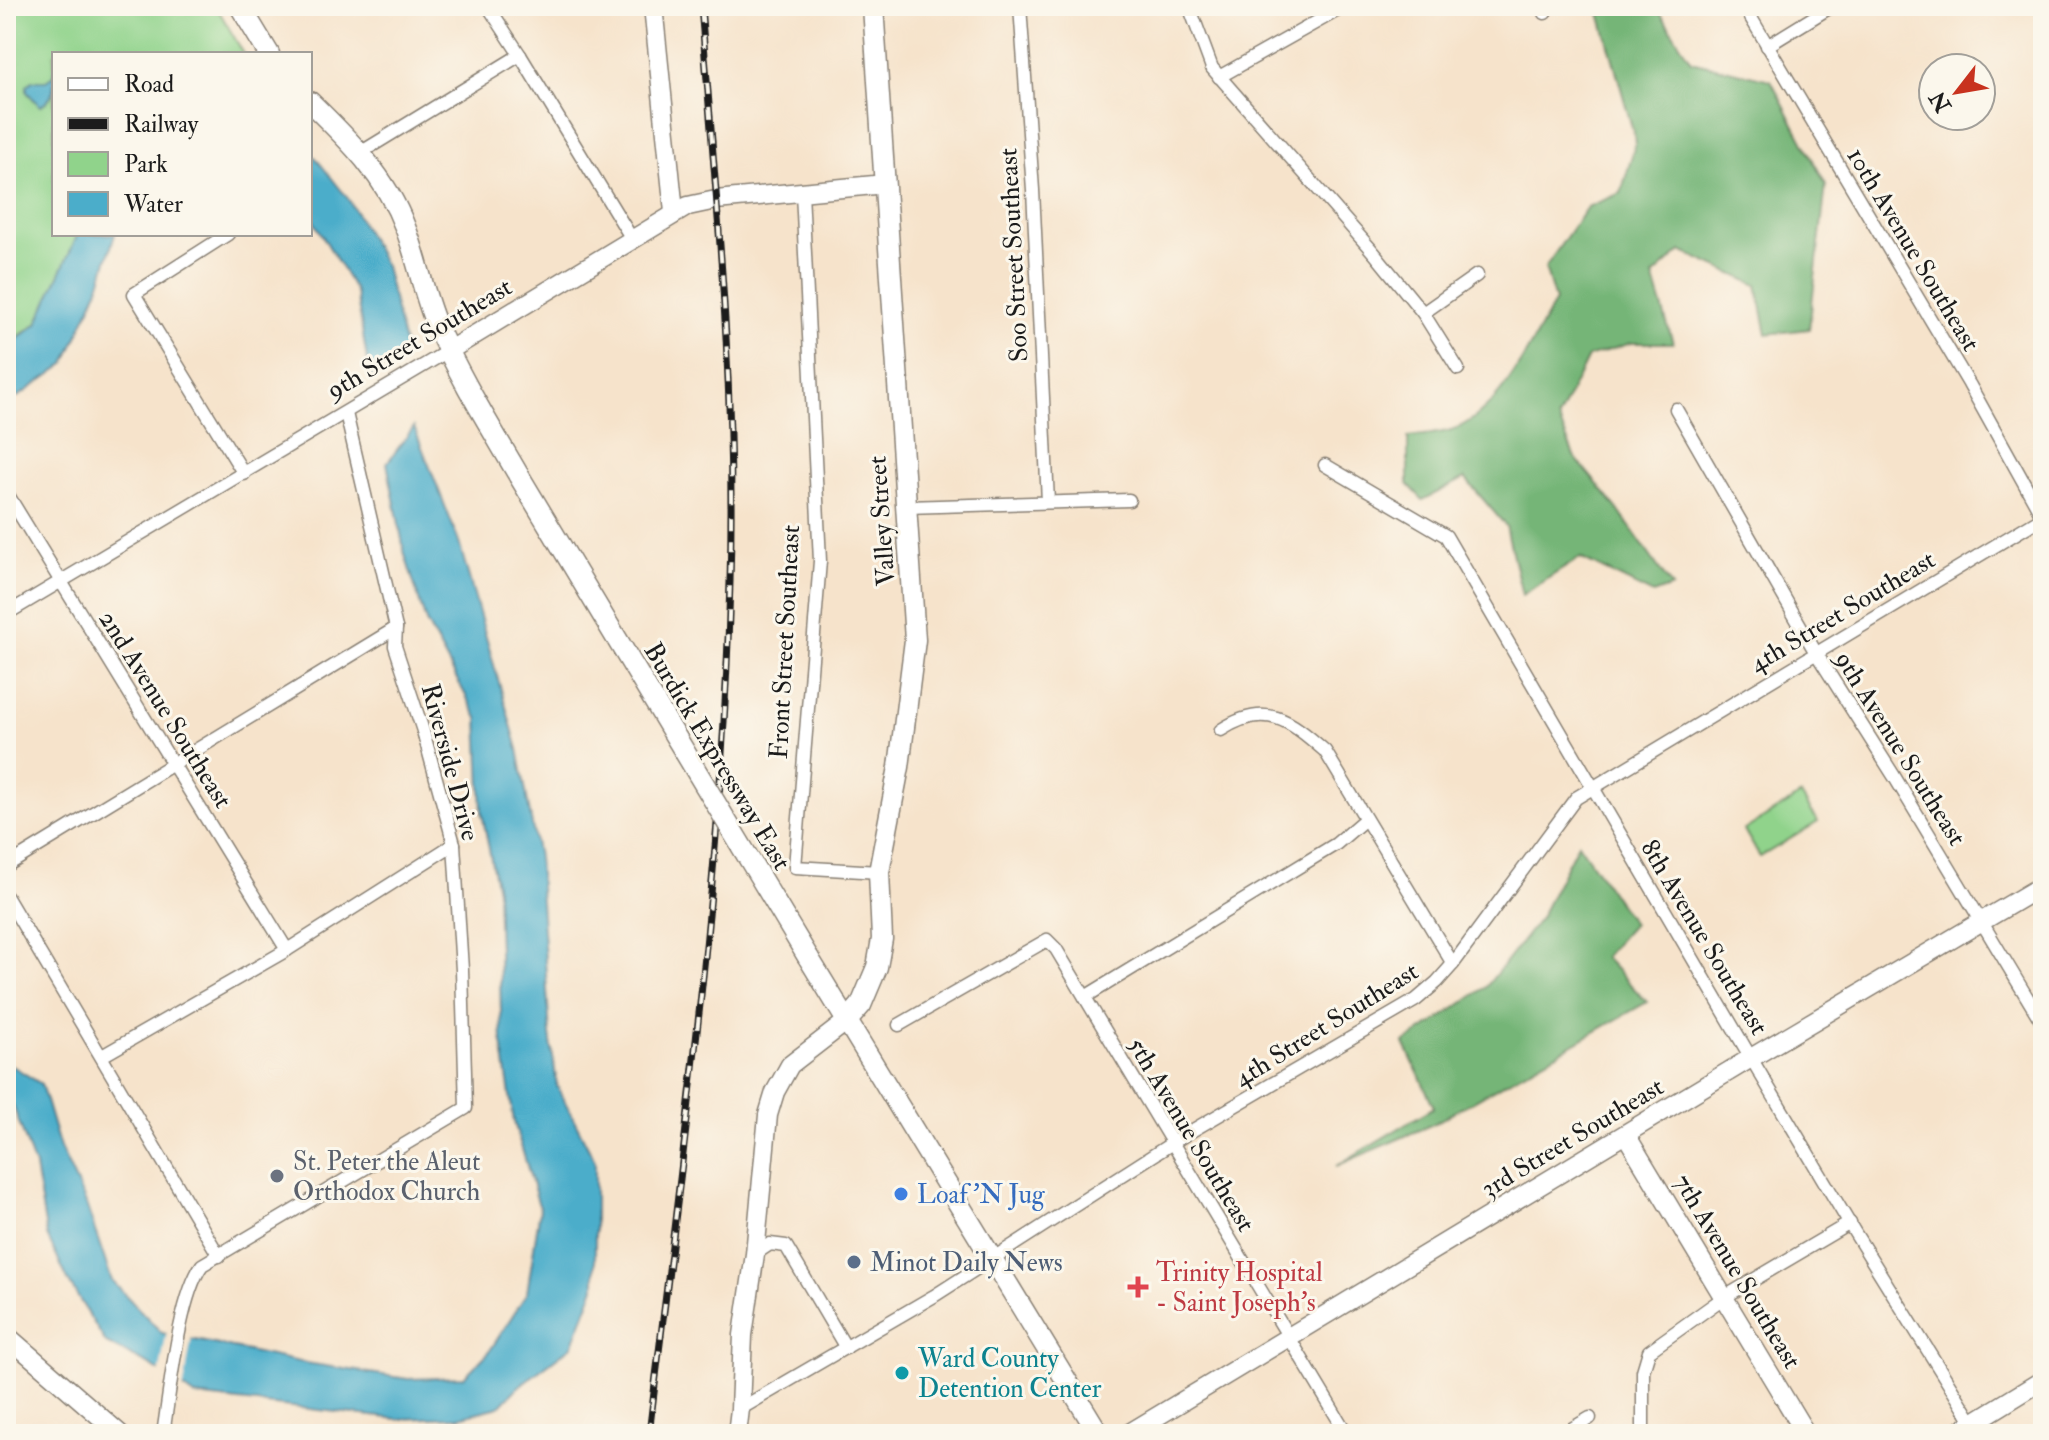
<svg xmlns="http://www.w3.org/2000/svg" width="2049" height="1440" viewBox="0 0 2049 1440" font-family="'IM FELL Double Pica',serif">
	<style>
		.green { fill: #90d38b; stroke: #567854; stroke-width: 2 }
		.forest { fill: #74b577; stroke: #48684a; stroke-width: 2 }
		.water { fill: #4badca; stroke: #346473; stroke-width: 2 }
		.pier { fill: #f6e3cb }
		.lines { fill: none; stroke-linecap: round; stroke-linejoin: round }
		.street-casing { stroke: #898074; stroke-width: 15 }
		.secondary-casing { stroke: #898074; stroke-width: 21 }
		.primary-casing { stroke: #898074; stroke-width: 23 }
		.street { stroke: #fff; stroke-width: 12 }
		.secondary { stroke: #fff; stroke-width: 18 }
		.primary { stroke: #fff; stroke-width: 20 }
		.rail-casing { stroke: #1c1c1c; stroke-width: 7 }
		.rail { stroke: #fbf7ec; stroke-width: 4; stroke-dasharray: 12; stroke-linecap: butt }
		.primary-bridge-casing { stroke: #898074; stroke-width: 23; stroke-linecap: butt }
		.primary-bridge { stroke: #fff; stroke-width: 20 }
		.worship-dot { fill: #6b7280; stroke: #fbf7ec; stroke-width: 3 }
		.shop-dot { fill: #3f7fe0; stroke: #fbf7ec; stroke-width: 3 }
		.service-dot { fill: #5c6f8a; stroke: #fbf7ec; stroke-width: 3 }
		.health-dot { fill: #e0444e; stroke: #fbf7ec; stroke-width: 3 }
		.culture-dot { fill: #0f9aa8; stroke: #fbf7ec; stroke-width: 3 }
		.labels { text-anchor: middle; stroke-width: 6; stroke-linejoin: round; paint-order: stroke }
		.street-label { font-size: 26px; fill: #1c1c1c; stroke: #fbf7ec }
		.worship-label { font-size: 26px; fill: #5b616d; stroke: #fbf7ec; text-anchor: start }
		.shop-label { font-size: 26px; fill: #366cbe; stroke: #fbf7ec; text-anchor: start }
		.service-label { font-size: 26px; fill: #4e5e75; stroke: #fbf7ec; text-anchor: start }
		.health-label { font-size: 26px; fill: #be3a42; stroke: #fbf7ec; text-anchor: start }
		.culture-label { font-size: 26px; fill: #0d838f; stroke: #fbf7ec; text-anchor: start }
	</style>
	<rect width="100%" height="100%" fill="#fbf7ec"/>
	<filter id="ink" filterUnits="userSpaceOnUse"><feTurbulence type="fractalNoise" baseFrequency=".0125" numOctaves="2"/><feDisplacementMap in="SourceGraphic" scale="16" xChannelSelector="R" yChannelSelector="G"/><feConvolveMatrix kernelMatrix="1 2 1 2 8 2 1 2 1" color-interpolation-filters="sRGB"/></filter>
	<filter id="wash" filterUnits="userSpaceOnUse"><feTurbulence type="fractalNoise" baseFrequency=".006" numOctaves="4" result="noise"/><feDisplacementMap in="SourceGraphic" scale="32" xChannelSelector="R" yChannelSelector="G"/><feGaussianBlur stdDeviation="1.8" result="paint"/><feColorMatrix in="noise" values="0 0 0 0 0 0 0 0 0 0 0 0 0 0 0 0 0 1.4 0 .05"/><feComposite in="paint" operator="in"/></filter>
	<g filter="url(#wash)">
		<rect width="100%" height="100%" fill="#f6e3cb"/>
		<!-- green -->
		<g class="green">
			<path d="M6,6h210l28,48h-190v180h34l-51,90 -31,20z"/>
			<path d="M1801,795l17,27 -58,35 -16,-27z"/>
		</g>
		<!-- forest -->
		<g class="forest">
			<path d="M1598,6h58l35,55 80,19 55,105 -17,144 -42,5 -10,-49 -76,-34 -28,25 20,67h-42l-43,14 -30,61 16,38 42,51 56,80 -19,7 -73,-36 -58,37 -16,-69 -41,-48 -42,22 -15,-16v-47c14,-2 30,-3 43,-7 47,-14 82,-89 104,-129l-10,-33 42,-61 34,-14 15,-51z"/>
			<path d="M1578,843l55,81 -29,33 43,45 -214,122 -97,42 98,-59 -30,-64 82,-56 54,-69z"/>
		</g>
		<!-- water -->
		<g class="water">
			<path d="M54,68c0,16 2,30 -14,38l-13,-14v-6l5,-5h14l7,-5z"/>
			<path d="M310,157h5l34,43 36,66 20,82 -35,30 -14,-86 -46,-77z"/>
			<path d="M78,234h37l-17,56 -33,74 -46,32 -13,4v-52l31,-24z"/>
			<path d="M414,427l44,112 60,210 20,108 12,177 7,52 38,75v126l-23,59 -54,41 -19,20 -40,10 -61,2 -203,-23 -45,-31 -44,-22 -36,-59 -23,-48 -12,-69 -23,-64 -6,-4v-37l35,22 19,64 25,53 27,80 50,52 138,29 108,17 56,-2 25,-25 38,-59 13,-84 -26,-87 -12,-80 -5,-152 -15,-77 -4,-95 -52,-96 -21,-67 -18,-92z"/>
		</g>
		<!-- pier -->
		<path class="pier" d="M167,1330l25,6 -9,56 -24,-16z"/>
	</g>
	<g filter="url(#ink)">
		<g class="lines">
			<defs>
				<g id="street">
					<path d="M488,6l32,49 112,184"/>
					<path d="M1020,6l13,184 15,312"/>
					<path d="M1189,6l23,62 163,186 48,59 35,56"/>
					<path d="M1744,6l225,378 74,133"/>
					<path d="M1545,13l2,-7"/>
					<path d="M1767,46l65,-40"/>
					<path d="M1219,77l119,-67"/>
					<path d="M360,153l160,-98"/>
					<path d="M802,192l18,369 -25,306 84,5"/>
					<path d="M228,234l-94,60 110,180"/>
					<path d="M1423,313l54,-38"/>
					<path d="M1676,409l140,244 78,123 149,248"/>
					<path d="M1325,465l121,71 305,522 104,175 125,201"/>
					<path d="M6,492l281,458"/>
					<path d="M907,507l222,-7"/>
					<path d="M6,614l442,-263"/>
					<path d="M1221,730c45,-29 69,-10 104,21l128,213"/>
					<path d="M6,866l390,-238"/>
					<path d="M6,896l213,360"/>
					<path d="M1085,997l251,-153 28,-24"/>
					<path d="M899,1025l148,-85 9,9 291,485"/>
					<path d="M102,1056l185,-106 167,-106"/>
					<path d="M755,1254l15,-10 16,2 60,102"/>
					<path d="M740,1409l194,-113 254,-163 228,-133 21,-18 16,-18 123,-166 467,-281"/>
					<path d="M163,1434c7,-43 16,-137 39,-169l264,-157 -4,-138 -8,-126 -31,-113 -28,-85 1,-18 -50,-215"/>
					<path d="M1563,1434l27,-16"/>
					<path d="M1643,1434v-63l6,-20 74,-53 127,-75"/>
				</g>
				<g id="secondary">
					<path d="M653,6l21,206"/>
					<path d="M448,351l240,-145 28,-6 169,-16"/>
					<path d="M1626,1135l180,299"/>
					<path d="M6,1335l114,99"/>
					<path d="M737,1434l3,-25 3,-74 12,-81 13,-139 7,-23 15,-27 57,-44"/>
					<path d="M1128,1434l623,-376 292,-173"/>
					<path d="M1955,1434l88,-54"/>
				</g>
				<g id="primary">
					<path d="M240,6l29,48"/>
					<path d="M310,102c38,37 76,74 95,125 13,32 18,67 32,99 23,52 53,100 82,150"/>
					<path d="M808,957l291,477"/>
					<path d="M847,1021l14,-16 16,-38 5,-28 -3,-67 20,-105 16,-127 -42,-634"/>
				</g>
			</defs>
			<!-- street casing -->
			<use href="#street" class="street-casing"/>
			<!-- secondary casing -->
			<use href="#secondary" class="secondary-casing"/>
			<!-- primary casing -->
			<use href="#primary" class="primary-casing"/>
			<!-- street -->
			<use href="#street" class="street"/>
			<!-- secondary -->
			<use href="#secondary" class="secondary"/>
			<!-- primary -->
			<use href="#primary" class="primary"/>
			<defs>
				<path id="rail" d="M649,1434c34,-284 74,-567 81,-853 6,-192 -14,-384 -29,-575"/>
			</defs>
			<!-- rail casing -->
			<use href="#rail" class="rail-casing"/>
			<!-- rail -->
			<use href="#rail" class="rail"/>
			<defs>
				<path id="primary-bridge" d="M519,476l289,481"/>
			</defs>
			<!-- primary-bridge casing -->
			<use href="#primary-bridge" class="primary-bridge-casing"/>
			<!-- primary-bridge -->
			<use href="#primary-bridge" class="primary-bridge"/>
		</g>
	</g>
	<!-- markers -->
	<circle class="worship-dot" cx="277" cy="1176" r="8"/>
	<circle class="shop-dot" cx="901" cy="1194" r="8"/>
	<circle class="service-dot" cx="854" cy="1262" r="8"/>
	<path class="health-dot" d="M1134 1275h8v8h8v8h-8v8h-8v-8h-8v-8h8z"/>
	<circle class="culture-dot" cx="902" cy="1373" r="8"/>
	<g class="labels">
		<!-- street labels -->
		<g class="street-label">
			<text transform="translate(1914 249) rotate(59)" y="9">10th Avenue Southeast</text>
			<text transform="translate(1013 255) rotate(-93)" y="9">Soo Street Southeast</text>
			<text transform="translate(419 338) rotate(-31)" y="9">9th Street Southeast</text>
			<text transform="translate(881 521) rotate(-94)" y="9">Valley Street</text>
			<text transform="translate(1842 611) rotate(-31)" y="9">4th Street Southeast</text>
			<text transform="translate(784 642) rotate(-87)" y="9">Front Street Southeast</text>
			<text transform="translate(166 709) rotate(58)" y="9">2nd Avenue Southeast</text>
			<text transform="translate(1901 748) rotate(58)" y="9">9th Avenue Southeast</text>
			<text transform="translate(718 756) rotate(59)" y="9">Burdick Expressway East</text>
			<text transform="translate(451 762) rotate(75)" y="9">Riverside Drive</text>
			<text transform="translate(1705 937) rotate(59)" y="9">8th Avenue Southeast</text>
			<text transform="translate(1326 1024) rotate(-32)" y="9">4th Street Southeast</text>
			<text transform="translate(1192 1134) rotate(59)" y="9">5th Avenue Southeast</text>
			<text transform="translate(1572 1137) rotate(-31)" y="9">3rd Street Southeast</text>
			<text transform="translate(1738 1271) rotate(59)" y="9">7th Avenue Southeast</text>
		</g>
		<!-- worship labels -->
		<g class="worship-label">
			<text x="293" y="1170">St. Peter the Aleut<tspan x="293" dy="30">Orthodox Church</tspan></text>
		</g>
		<!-- shop labels -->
		<g class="shop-label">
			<text x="917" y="1203">Loaf 'N Jug</text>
		</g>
		<!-- service labels -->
		<g class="service-label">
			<text x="870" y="1271">Minot Daily News</text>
		</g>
		<!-- health labels -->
		<g class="health-label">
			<text x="1156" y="1281">Trinity Hospital<tspan x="1156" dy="30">- Saint Joseph's</tspan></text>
		</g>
		<!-- culture labels -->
		<g class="culture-label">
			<text x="918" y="1367">Ward County<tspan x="918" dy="30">Detention Center</tspan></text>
		</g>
	</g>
	<!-- margin -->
	<rect width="2049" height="1440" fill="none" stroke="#fbf7ec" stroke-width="32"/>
	<!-- legend -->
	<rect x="52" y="52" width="260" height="184" fill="#fbf7ec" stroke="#a29f99" stroke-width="2"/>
	<rect x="68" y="78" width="40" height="12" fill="#ffffff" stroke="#a29f99" stroke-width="2"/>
	<text x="124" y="92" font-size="24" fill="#1c1c1c">Road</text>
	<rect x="68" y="118" width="40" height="12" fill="#1c1c1c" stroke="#a29f99" stroke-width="2"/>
	<text x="124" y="132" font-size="24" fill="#1c1c1c">Railway</text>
	<rect x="68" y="152" width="40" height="24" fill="#90d38b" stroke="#a29f99" stroke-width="2"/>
	<text x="124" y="172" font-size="24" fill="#1c1c1c">Park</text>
	<rect x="68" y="192" width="40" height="24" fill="#4badca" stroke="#a29f99" stroke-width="2"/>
	<text x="124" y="212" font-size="24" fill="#1c1c1c">Water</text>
	<!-- north arrow -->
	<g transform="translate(1957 92) rotate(239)"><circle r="38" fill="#fbf7ec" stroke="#a29f99" stroke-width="2"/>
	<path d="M0-6L14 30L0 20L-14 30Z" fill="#c8321e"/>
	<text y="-12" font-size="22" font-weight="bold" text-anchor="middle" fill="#1c1c1c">N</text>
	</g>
</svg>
